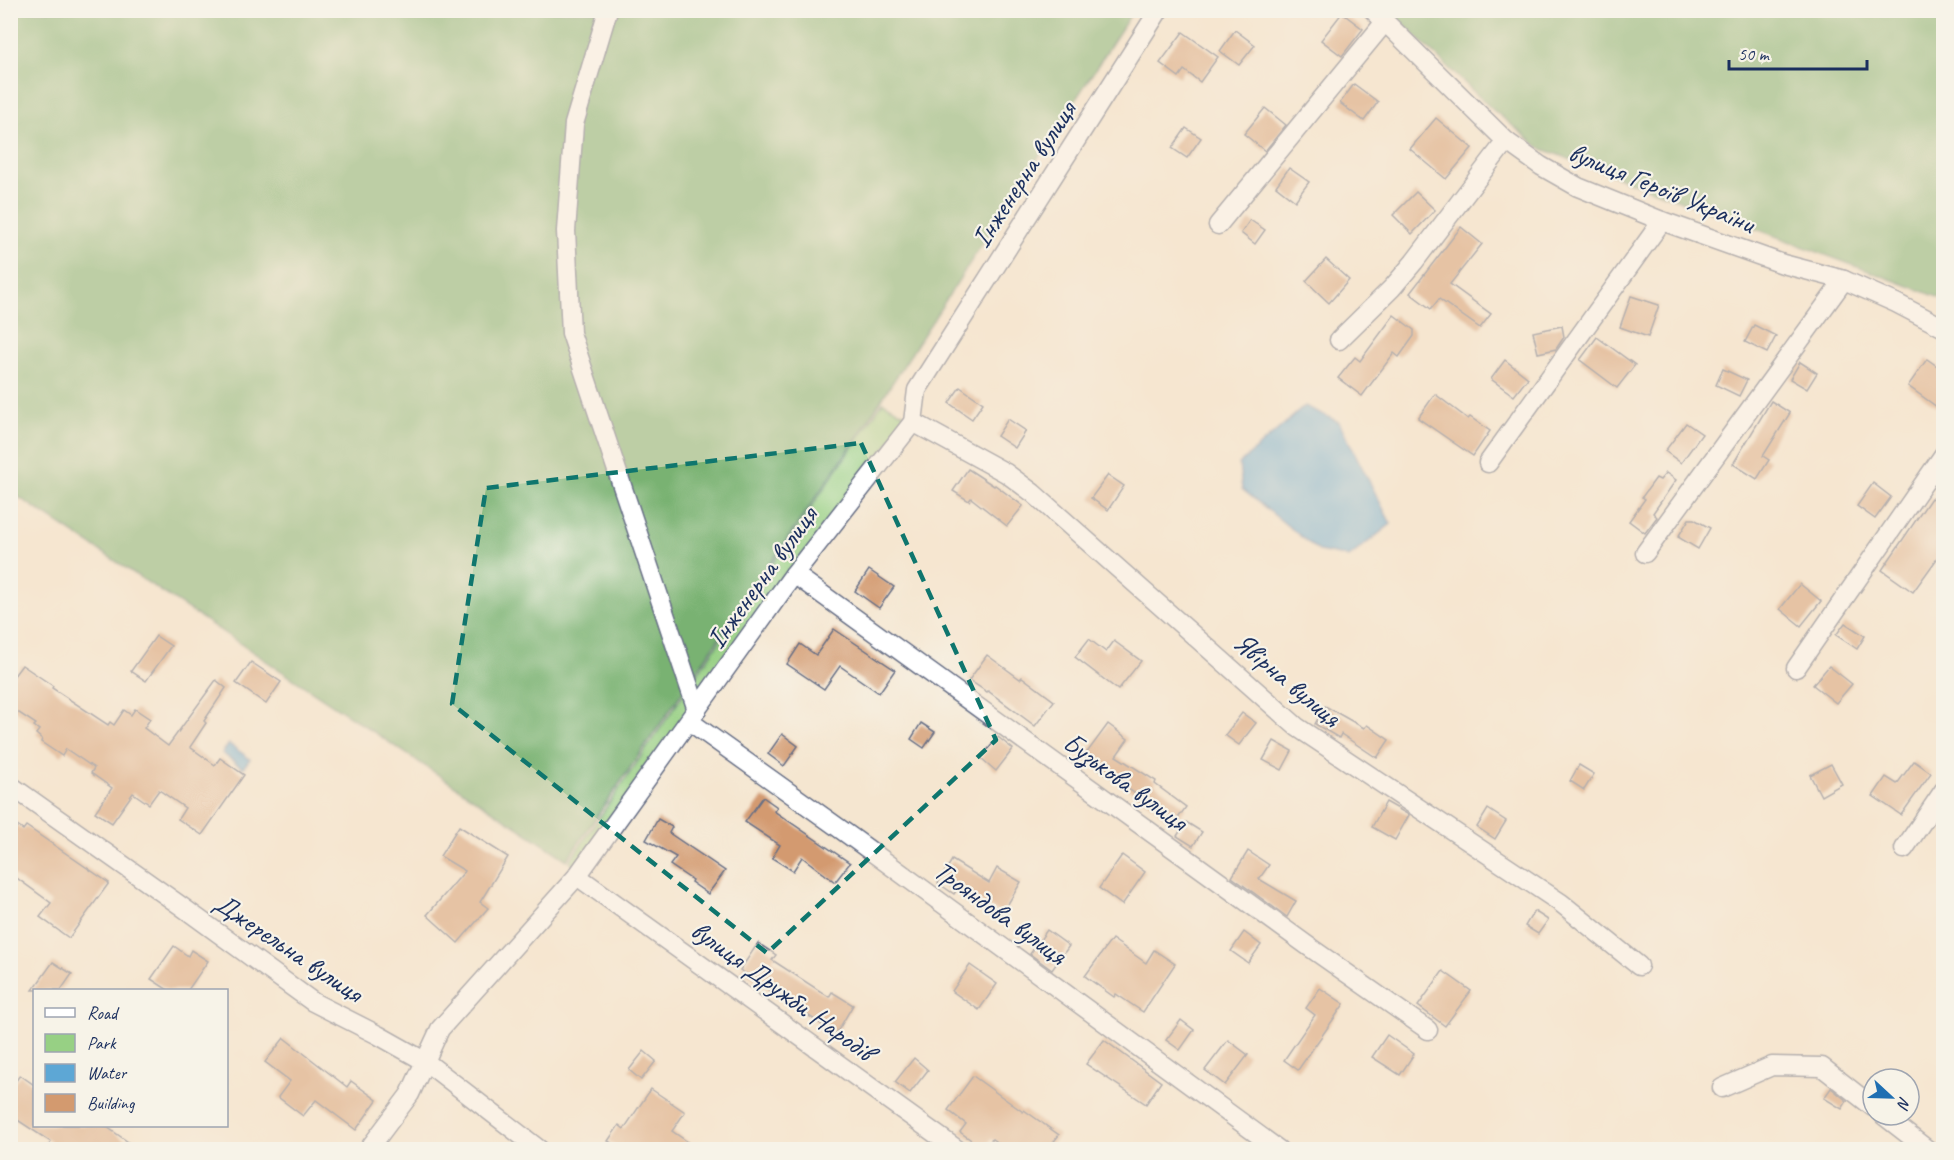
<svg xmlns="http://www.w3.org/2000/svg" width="1954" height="1160" viewBox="0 0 1954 1160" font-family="Caveat,sans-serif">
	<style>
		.green { fill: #97d084; stroke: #598071; stroke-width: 1.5 }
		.forest { fill: #79b272; stroke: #4a7068; stroke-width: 1.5 }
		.water { fill: #5da7d5; stroke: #3c6b9a; stroke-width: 1.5 }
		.building { fill: #d39a6f }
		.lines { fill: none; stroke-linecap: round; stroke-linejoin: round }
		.minor-casing { stroke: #676f86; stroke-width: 21 }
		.minor { stroke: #fff; stroke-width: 18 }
		.marked { fill: none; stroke: #0f766e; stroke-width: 4.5; stroke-dasharray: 12 8; stroke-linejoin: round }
		.labels { text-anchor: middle; stroke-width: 4.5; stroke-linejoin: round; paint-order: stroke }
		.street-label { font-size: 28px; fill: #1b2f5e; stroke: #f7f3e8 }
	</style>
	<rect width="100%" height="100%" fill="#f7f3e8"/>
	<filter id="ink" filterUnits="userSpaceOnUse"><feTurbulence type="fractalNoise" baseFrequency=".0167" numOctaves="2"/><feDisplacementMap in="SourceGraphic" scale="12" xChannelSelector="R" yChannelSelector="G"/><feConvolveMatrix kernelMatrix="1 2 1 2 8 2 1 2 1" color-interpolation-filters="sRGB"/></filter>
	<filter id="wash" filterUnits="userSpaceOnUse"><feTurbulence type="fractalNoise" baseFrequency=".008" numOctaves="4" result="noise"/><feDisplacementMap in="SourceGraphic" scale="24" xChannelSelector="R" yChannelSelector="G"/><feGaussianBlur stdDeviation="1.35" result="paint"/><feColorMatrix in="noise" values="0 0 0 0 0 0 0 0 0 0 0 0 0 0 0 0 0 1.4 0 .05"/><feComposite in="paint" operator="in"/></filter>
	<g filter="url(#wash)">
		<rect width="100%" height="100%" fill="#f5e6d0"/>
		<!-- green -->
		<path class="green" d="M883,402l25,14 -329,453 -10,-7z"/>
		<!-- forest -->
		<g class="forest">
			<path d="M10,11h1123l-277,428 -289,421 -556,-368z"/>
			<path d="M1389,11h554v288l-403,-151 -48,-39z"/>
		</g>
		<!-- water -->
		<g class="water">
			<path d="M1305,406l34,16 52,102 -42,33 -30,-6 -77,-62 -3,-25z"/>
			<path d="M229,744l21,15 -7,9 -21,-15z"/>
		</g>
		<g id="blocks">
			<!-- building -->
			<g class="building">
				<path d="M1342,13l21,16 -21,27 -21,-16z"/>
				<path d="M1235,30l20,15 -16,20 -19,-14z"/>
				<path d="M1183,32l35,25 -18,25 -16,-12 -5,7 -19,-14z"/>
				<path d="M1354,84l24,18 -14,19 -24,-18z"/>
				<path d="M1265,108l21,17 -21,26 -21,-17z"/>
				<path d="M1436,118l36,30 -26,31 -36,-30z"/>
				<path d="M1186,128l15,10 -14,20 -15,-10z"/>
				<path d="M1289,168l20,14 -14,19 -19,-15z"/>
				<path d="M1416,192l19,18 -23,24 -19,-19z"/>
				<path d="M1250,220l15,10 -10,14 -14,-11z"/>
				<path d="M1461,227l21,17 -32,40 41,30 -11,14 -41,-29 -8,10 -21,-16z"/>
				<path d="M1326,259l23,21 -20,23 -23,-22z"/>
				<path d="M1631,296l28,9 -11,32 -28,-10z"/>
				<path d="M1394,315l20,15v6l-15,21 -5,-4 -32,43 -24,-18 17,-21 5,4z"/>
				<path d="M1754,325l22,11 -9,17 -22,-11z"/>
				<path d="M1562,326l2,11 -8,12 -18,4 -5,-21z"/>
				<path d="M1597,337l38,28 -18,23 -37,-28z"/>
				<path d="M1927,359l17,12v41l-36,-26z"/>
				<path d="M1505,360l23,18 -14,18 -23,-17z"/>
				<path d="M1800,362l17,11 -10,16 -17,-10z"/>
				<path d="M1723,369l24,11 -8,16 -23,-11z"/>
				<path d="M960,387l23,16 -11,16 -23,-16z"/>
				<path d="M1435,394l33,25 2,-2 20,14 -17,25 -55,-38z"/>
				<path d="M1771,401l19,12 -27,43 6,4 -12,19 -24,-15z"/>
				<path d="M1008,419l18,12 -11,17 -18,-12z"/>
				<path d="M1686,423l16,11 -21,29 -16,-12z"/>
				<path d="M968,469l26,17 1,-1 28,21 -16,20 -36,-28 -2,3 -16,-10z"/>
				<path d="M1666,473l10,7 -23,33 4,4 -12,16 -16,-12 16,-22 -3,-2 14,-19 4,2z"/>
				<path d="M1108,475l16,11 -16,24 -17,-12z"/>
				<path d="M1873,483l18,14 -16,22 -18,-13z"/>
				<path d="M1931,498l13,9v42l-31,43 -31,-22z"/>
				<path d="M1689,519h5l16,9 -12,21 -20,-12z"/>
				<path d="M869,570l25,17 -15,21 -24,-17z"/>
				<path d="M1800,584l21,17 -20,25 -21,-17z"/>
				<path d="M1845,623l20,13 -8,13 -21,-14z"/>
				<path d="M834,629l61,41 -16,23 -39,-27 -16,23 -37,-25 13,-20 16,11z"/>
				<path d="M156,636l15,10 -25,35 -15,-10z"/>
				<path d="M1089,639l17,13 8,-11 27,20 -23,29 -43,-33z"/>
				<path d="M987,655l33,24 2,-2 32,24 -19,25 -47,-35 -1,1 -18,-12z"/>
				<path d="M251,662l30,20 -15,22 -30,-21z"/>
				<path d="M22,665l31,21 -1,2 56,37 2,-3 4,3 10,-15 7,5 4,-6 15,10 -6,9 24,18 48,-66 10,8 -22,33 2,2 -16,24 25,18 5,-7 24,17 -42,60 -24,-16 7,-11 -26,-18 -10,14 -16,-11 -21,30 -17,-11 17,-24 -21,-15 3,-5 -28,-19 -4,7 -21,-14 1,-3 -6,-5 3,-4 -5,-4 2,-2 -26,-17v-26z"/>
				<path d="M1829,666l23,18 -16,19 -23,-18z"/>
				<path d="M1325,706l39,22 3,-3 22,15 -12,18 -36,-24 -2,4 -24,-14z"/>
				<path d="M1242,713l14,10 -17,22 -14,-10z"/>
				<path d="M921,723l14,9 -11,16 -13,-9z"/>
				<path d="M1108,724l20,15 -12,17 40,25 -1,3 31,23 -12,17 -16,-12 1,-2 -76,-52z"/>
				<path d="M782,734l16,12 -14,20 -16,-12z"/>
				<path d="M998,737l15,12 -17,22 -15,-13z"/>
				<path d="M1274,741l18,10 -10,19 -19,-10z"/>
				<path d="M1914,761l17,12 -30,42 -28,-19 13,-19 11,7z"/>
				<path d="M1831,764l11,20 -21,12 -11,-21z"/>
				<path d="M1579,765l15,9 -10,16 -14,-9z"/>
				<path d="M763,797l14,10 -3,4 76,52 -15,19 -33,-25 -9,14 -21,-13 8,-13 -35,-23z"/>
				<path d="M1386,802l23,13 -14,25 -23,-13z"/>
				<path d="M1488,809l18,12 -11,18 -18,-12z"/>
				<path d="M658,819l14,8 -3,6 56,38 -17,23 -17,-12 1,-2 -22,-15 6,-8 -30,-17z"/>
				<path d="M10,821l13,9 3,-4 83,57 -40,55 -29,-21 11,-14 -41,-30z"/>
				<path d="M1186,822l16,10 -9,14 -16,-10z"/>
				<path d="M459,826l49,31 -28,45 8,6 -30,35 -31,-28 38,-44 -25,-15z"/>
				<path d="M1248,851l21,14 -10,14 37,22 -9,16 -55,-40z"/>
				<path d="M1122,855l23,17 -23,33 -23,-17z"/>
				<path d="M952,860l37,23 8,-15 24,14 -19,32 -44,-26 -4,6 -16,-11z"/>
				<path d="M1534,911l14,9 -10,14 -13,-8z"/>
				<path d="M1047,930l22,16 -17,24 -22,-16z"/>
				<path d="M1244,932l17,13 -13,18 -17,-12z"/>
				<path d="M1112,939l34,24 8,-13 21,14 -32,48 -27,-18 -2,3 -29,-21z"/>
				<path d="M758,943l18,12 -4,5 57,37 3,-5 21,13 -17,29 -96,-64z"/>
				<path d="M174,946l14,10 3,-6 17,11 -20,29h-20l-17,-11z"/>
				<path d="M53,962l19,12 -11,16h-28z"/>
				<path d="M970,965l27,19 -18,26 -27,-19z"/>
				<path d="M1443,971l28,20 -26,35 -27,-20z"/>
				<path d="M1320,988l24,16 -46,66 -14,-10 31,-45 -9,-7z"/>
				<path d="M1181,1020l13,10 -14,20 -14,-10z"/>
				<path d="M1387,1035l27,19 -14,21 -28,-18z"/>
				<path d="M284,1038l63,49 4,-6 26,19 -21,30 -40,-30 -13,16 -25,-19 12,-16 -25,-19z"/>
				<path d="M1104,1040l57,42 -15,22 -60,-40z"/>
				<path d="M1228,1040l20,15 -23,30 -20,-15z"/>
				<path d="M644,1051l12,10 -15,19 -12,-10z"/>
				<path d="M914,1058l14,12 -18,23 -15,-11z"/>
				<path d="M20,1075l14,10v40h70l34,24h-91l4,-7 -41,-27v-26z"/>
				<path d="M973,1076l50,36 1,-2 35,25 -11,14h-41l-15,-10 -8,10 -24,-17 6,-8 -18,-14z"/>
				<path d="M1831,1088l16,13 -5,8 -18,-11z"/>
				<path d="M651,1089l34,23 -13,19 26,18h-77l-13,-8 11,-16 5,4z"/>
			</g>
		</g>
	</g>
	<g filter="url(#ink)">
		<use href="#blocks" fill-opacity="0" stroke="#676f86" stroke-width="1.5"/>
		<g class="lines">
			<defs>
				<g id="minor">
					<path d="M608,10l-34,114 -8,107 5,102 126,377"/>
					<path d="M1373,10l133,131 35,25 37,21 84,34 121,43 61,16 52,23 48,25"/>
					<path d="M1218,225l167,-203"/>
					<path d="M1339,340l53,-52 22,-26 92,-121"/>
					<path d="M913,422l93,51 27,20 264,234 264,176 78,63"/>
					<path d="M1488,463l174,-242"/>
					<path d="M1645,553l199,-273"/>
					<path d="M794,574l514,372 120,84"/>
					<path d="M1796,668l148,-214"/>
					<path d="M689,721l168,120 422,309"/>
					<path d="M10,785l171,121 132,96 65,33 48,27 114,88"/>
					<path d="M1904,849l40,-59"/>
					<path d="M577,876l381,274"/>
					<path d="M1722,1088l50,-22 50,1 51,40"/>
					<path d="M1883,1115l45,35"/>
					<path d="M368,1150l42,-56 30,-65 137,-153 217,-302 119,-152 4,-32 242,-380"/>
				</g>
			</defs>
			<!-- minor casing -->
			<use href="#minor" class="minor-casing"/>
			<!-- minor -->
			<use href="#minor" class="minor"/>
		</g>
	</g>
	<!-- marked area -->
	<path d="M0 0H1954V1160H0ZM861,443l135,297 -229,213 -315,-249 34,-216z" fill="#f5e6d0" fill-opacity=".55" fill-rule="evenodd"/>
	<path class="marked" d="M861,443l135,297 -229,213 -315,-249 34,-216z"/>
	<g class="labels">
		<!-- street labels -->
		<g class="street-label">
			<text transform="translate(1023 174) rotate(-57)" y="10">Інженерна вулиця</text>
			<text transform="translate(1662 187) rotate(22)" y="10">вулиця Героїв України</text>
			<text transform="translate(761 577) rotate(-54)" y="10">Інженерна вулиця</text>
			<text transform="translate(1288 679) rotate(40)" y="10">Явірна вулиця</text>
			<text transform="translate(1126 781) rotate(36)" y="10">Бузькова вулиця</text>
			<text transform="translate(1001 912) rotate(36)" y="10">Трояндова вулиця</text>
			<text transform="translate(289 947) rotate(34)" y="10">Джерельна вулиця</text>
			<text transform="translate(783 990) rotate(36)" y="10">вулиця Дружби Народів</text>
		</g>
	</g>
	<!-- margin -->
	<rect width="1954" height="1160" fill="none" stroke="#f7f3e8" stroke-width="36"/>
	<!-- legend -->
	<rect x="33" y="989" width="195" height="138" fill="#f7f3e8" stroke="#9fa5b1" stroke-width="1.5"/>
	<rect x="45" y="1008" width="30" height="9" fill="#ffffff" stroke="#9fa5b1" stroke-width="1.5"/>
	<text x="87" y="1019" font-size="18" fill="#1b2f5e">Road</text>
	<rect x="45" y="1034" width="30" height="18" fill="#97d084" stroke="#9fa5b1" stroke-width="1.5"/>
	<text x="87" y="1049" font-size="18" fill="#1b2f5e">Park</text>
	<rect x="45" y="1064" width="30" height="18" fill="#5da7d5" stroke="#9fa5b1" stroke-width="1.5"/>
	<text x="87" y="1079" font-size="18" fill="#1b2f5e">Water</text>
	<rect x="45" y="1094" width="30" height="18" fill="#d39a6f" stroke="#9fa5b1" stroke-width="1.5"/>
	<text x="87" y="1109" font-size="18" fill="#1b2f5e">Building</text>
	<!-- north arrow -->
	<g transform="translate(1891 1097) rotate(112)"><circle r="28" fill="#f7f3e8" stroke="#9fa5b1" stroke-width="1.5"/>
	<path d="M0-4.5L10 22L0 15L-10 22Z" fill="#1f6fb2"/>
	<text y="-9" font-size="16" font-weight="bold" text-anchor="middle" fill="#1b2f5e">N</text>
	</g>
	<!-- scale -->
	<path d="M1729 60v9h138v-9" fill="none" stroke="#1b2f5e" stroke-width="3"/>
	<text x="1738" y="60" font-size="18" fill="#1b2f5e" stroke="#f7f3e8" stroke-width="4.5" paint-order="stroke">50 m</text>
</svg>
